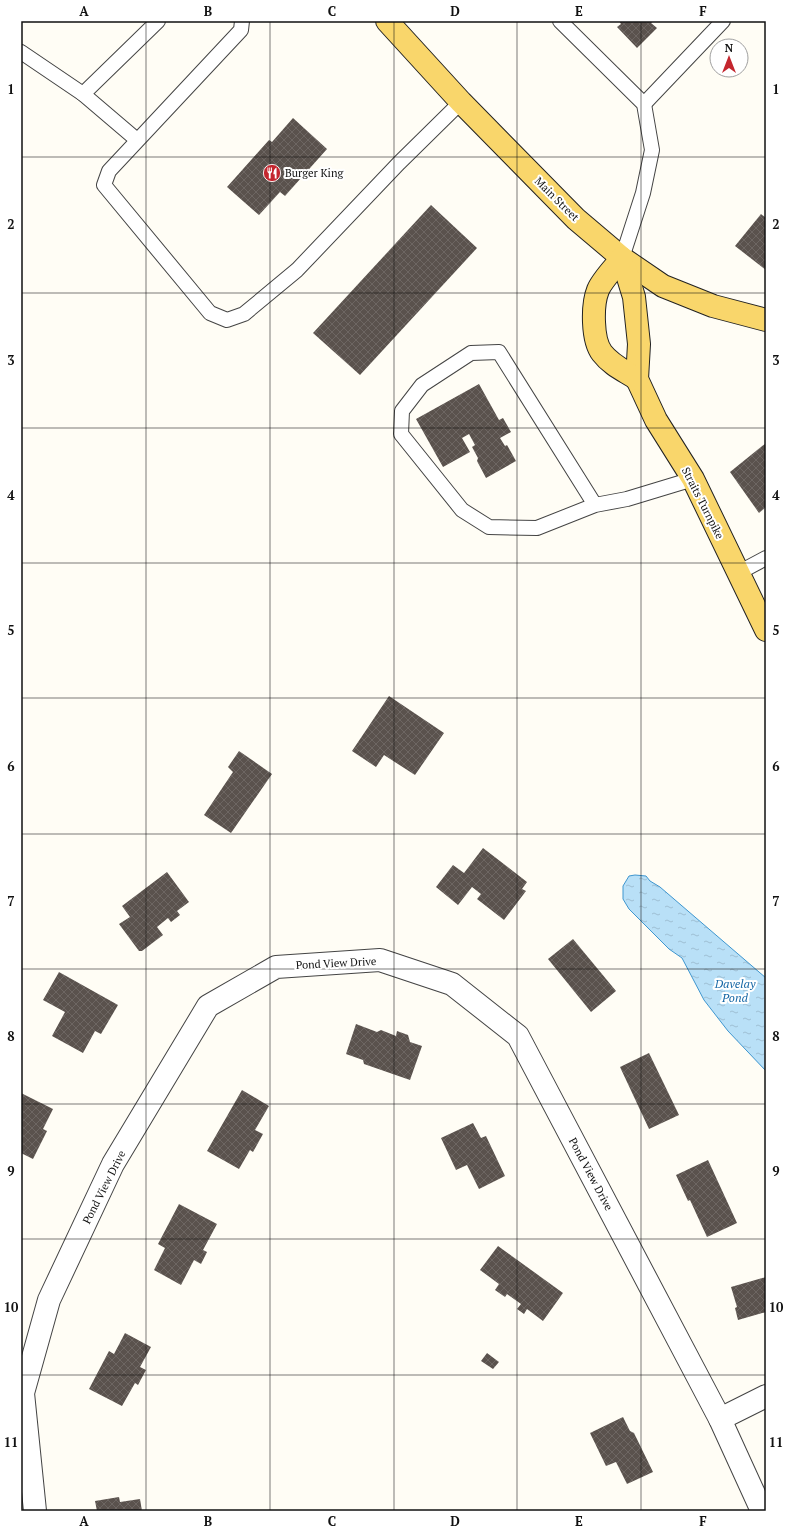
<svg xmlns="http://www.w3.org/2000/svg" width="787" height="1532" viewBox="0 0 787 1532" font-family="'PT Serif',serif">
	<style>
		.water { fill: url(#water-ripples); stroke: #3f96cf }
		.building { fill: url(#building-cross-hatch) }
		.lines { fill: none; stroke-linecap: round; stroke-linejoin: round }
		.service-casing { stroke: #444; stroke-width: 16 }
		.minor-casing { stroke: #444; stroke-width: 24 }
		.primary-casing { stroke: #222; stroke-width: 24 }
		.service { stroke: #fff; stroke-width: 14 }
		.minor { stroke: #fff; stroke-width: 22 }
		.primary { stroke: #f9d66b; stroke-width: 22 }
		.grid { fill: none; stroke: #111; stroke-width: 1; stroke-opacity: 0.55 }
		.labels { text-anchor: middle; stroke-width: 4; stroke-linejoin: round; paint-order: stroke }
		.poi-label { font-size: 11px; fill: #111; stroke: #fff; text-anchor: start }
		.street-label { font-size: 11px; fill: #111; stroke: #fff }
		.water-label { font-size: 12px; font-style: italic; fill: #1768a6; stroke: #fff }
		.neatline { fill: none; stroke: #111; stroke-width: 1.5 }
		.grid-label { font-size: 13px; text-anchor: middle; font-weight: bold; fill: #111 }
	</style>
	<defs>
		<pattern id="water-ripples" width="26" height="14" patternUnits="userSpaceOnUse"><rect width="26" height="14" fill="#b9e0f7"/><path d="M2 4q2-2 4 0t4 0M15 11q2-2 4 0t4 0" fill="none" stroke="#9ebfd3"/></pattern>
		<pattern id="building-cross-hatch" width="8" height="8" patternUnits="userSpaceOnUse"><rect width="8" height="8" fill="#5a524d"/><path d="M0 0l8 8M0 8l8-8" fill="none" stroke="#6d6662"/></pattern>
	</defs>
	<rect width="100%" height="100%" fill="#fffdf5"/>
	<!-- water -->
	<path class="water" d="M635,875l11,1 4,5 10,6 106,91v93l-38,-40 -24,-31 -22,-42 -13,-9 -40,-40 -6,-10v-13l6,-10z"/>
	<!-- building -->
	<g class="building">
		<path d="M619,21h35l-3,2 6,5 -20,20 -20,-21 4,-3z"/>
		<path d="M293,118l34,31 -42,47 -5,-4 -21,23 -32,-28 42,-47 3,2z"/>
		<path d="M431,205l46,43 -117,127 -47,-42z"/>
		<path d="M761,214l5,4v52l-31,-24z"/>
		<path d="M479,384l20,36 4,-2 8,14 -11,6 5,8 2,-1 9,16 -30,17 -9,-17 1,-3 -6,-11 3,-2 -6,-11 -7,4 8,14 -27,15 -27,-48z"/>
		<path d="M766,443v64l-7,6 -29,-41z"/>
		<path d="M389,696l55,37 -29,42 -31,-20 -8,12 -24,-16z"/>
		<path d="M239,751l33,23 -41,59 -27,-18 29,-43 -5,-5z"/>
		<path d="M483,848l44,34 -5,7 4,2 -22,29 -27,-21 4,-5 -9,-7 -14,18 -22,-18 17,-22 11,8z"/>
		<path d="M167,872l22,30 -12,9 3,4 -9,7 -3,-4 -11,9 6,8 -21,16h-3l-20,-27 11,-7 -8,-11z"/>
		<path d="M573,939l43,52 -25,21 -43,-53z"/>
		<path d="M59,972l59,33 -17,29 -6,-3 -12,22 -31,-17 13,-24 -22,-12z"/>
		<path d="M356,1024l21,8 4,-2 15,6 1,-5 11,4 2,7 12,4 -12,34 -46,-16 -1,-4 -17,-6z"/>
		<path d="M649,1053l30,62 -30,14 -29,-62z"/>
		<path d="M242,1090l27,16 -14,24 8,4 -10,18 -3,-2 -11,19 -32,-18z"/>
		<path d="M21,1093l32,16 -10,20 4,2 -14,28 -12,-6z"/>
		<path d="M473,1123l8,15 5,-2 19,40 -26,13 -12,-24 -11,5 -15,-32z"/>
		<path d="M708,1160l29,63 -30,14 -17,-37 -2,1 -12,-26z"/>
		<path d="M179,1204l38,20 -14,26 4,2 -6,12 -7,-4 -13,25 -27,-15 11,-22 -7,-4z"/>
		<path d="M498,1246l65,47 -20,28 -16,-12 -3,5 -7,-5 4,-5 -14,-10 -2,3 -10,-7 4,-6 -19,-14z"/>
		<path d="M766,1277v35l-28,8 -3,-12 2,-1 -6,-20z"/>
		<path d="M125,1333l26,14 -11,20 6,3 -8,15 -3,-2 -13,23 -33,-17 20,-38 5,3z"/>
		<path d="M487,1353l12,9 -6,7 -12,-8z"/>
		<path d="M623,1417l7,14 4,2 19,39 -26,12 -11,-22 -10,4 -16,-33z"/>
		<path d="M119,1497l1,5 20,-3 2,12h-45l-2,-10z"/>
	</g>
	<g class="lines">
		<defs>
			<g id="service">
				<path d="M242,21l-1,9 -132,141 -5,14 106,128 17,7 17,-6 53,-44 102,-107 62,-61"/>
				<path d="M560,21l84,83 8,46 -9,43 -21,65"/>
				<path d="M21,52l62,42 54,46"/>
				<path d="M83,94l75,-73"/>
				<path d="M644,104l79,-83"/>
				<path d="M595,505l-96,-153 -28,1 -49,32 -20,26 -1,23 61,76 27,17 48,1 58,-23 32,-6 66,-20"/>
				<path d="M738,573l28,-15"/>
			</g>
			<g id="minor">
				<path d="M720,1419l42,92"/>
				<path d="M35,1511l-12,-118 26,-93 64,-136 95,-158 68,-39 104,-7 72,24 66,52 202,383 46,-23"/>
			</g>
			<g id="primary">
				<path d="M387,21l74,81 115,117 46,39 41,28 50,20 53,14"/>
				<path d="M622,258l12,39 5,47 -2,35 19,41 37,59 73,151"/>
				<path d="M622,258c-7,9 -20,22 -24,32 -6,15 -6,50 4,63 9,12 23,18 35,26"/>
			</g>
		</defs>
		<!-- service casing -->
		<use href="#service" class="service-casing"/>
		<!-- minor casing -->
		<use href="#minor" class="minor-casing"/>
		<!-- primary casing -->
		<use href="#primary" class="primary-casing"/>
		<!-- service -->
		<use href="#service" class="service"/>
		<!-- minor -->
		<use href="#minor" class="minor"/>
		<!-- primary -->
		<use href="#primary" class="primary"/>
	</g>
	<!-- grid -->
	<path class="grid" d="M146,21v1490M270,21v1490M394,21v1490M517,21v1490M641,21v1490M21,157h745M21,293h745M21,428h745M21,563h745M21,698h745M21,834h745M21,969h745M21,1104h745M21,1239h745M21,1375h745"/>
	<!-- icons -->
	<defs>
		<symbol id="restaurant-disc" viewBox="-11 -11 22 22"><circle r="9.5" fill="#c4262e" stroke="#fff"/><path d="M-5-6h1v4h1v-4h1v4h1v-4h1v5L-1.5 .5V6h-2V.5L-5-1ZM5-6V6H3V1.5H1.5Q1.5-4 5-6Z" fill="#fff"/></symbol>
	</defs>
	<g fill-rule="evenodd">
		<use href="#restaurant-disc" x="262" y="163" width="20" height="20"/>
	</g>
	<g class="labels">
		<!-- poi labels -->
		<g class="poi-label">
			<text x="285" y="177">Burger King</text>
		</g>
		<!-- street labels -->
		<g class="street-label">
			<text transform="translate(557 199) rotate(45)" y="4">Main Street</text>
			<text transform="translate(703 503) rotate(63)" y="4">Straits Turnpike</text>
			<text transform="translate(336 963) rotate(-3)" y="4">Pond View Drive</text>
			<text transform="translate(591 1174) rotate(62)" y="4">Pond View Drive</text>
			<text transform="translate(104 1187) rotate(-63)" y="4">Pond View Drive</text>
		</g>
		<!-- water labels -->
		<g class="water-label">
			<text x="735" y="988">Davelay<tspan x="735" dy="14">Pond</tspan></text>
		</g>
	</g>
	<!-- border -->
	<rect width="787" height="1532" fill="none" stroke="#ffffff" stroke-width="44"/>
	<!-- north arrow -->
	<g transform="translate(729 58)"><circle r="19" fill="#ffffff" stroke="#a0a0a0"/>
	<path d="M0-3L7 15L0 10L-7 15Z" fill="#c4262e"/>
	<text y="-6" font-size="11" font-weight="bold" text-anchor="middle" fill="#111111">N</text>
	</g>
	<rect x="22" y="22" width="743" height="1488" class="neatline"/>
	<g class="grid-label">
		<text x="84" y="16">A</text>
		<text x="208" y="16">B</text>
		<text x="332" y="16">C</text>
		<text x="455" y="16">D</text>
		<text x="579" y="16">E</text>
		<text x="703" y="16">F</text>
		<text x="11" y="94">1</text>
		<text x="776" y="94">1</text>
		<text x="11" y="229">2</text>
		<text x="776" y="229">2</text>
		<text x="11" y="365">3</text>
		<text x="776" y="365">3</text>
		<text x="11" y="500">4</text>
		<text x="776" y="500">4</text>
		<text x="11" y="635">5</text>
		<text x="776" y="635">5</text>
		<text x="11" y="771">6</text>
		<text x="776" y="771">6</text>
		<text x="11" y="906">7</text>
		<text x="776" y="906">7</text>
		<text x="11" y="1041">8</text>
		<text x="776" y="1041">8</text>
		<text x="11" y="1176">9</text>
		<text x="776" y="1176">9</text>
		<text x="11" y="1312">10</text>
		<text x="776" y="1312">10</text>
		<text x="11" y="1447">11</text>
		<text x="776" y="1447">11</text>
		<text x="84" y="1526">A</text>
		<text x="208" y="1526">B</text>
		<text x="332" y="1526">C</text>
		<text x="455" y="1526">D</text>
		<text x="579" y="1526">E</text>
		<text x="703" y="1526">F</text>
	</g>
</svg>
